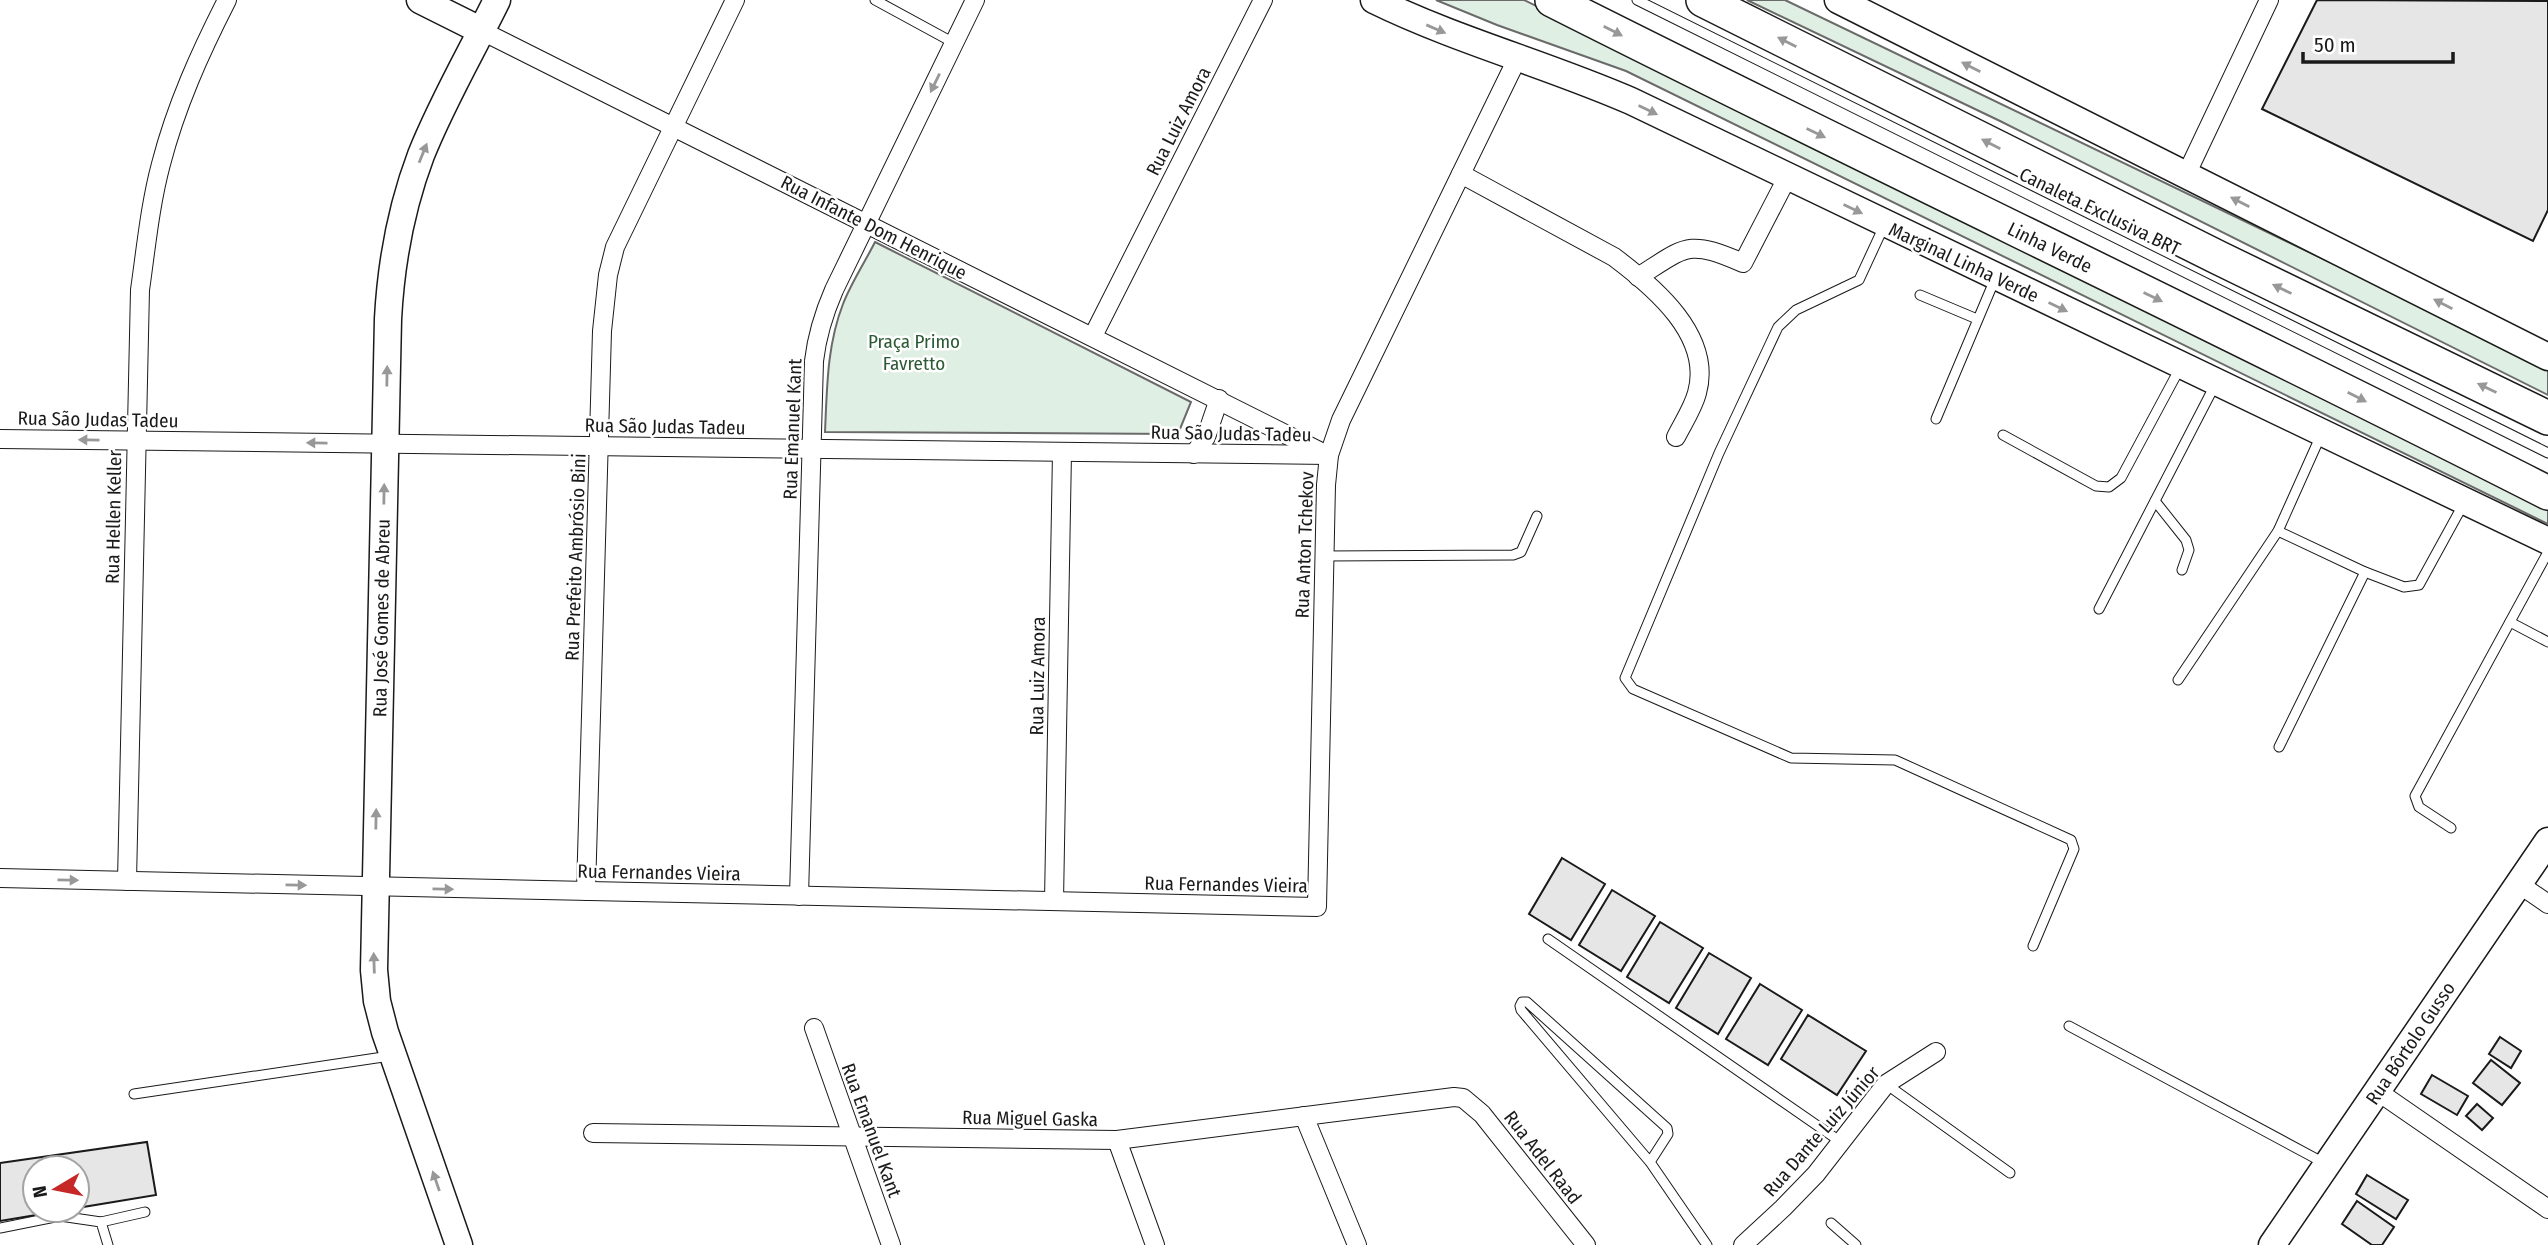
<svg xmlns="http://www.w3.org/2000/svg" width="2548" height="1245" viewBox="0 0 2548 1245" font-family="'Fira Sans Condensed',sans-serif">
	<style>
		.green { fill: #e0efe3; stroke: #6a6a6a; stroke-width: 2 }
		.building { fill: #e6e6e6; stroke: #1a1a1a; stroke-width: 2 }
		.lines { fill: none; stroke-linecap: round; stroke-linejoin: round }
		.lane-casing { stroke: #1a1a1a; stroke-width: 11 }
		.street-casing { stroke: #1a1a1a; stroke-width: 20 }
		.secondary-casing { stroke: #1a1a1a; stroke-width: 29 }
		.highway-casing { stroke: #1a1a1a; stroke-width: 36 }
		.lane { stroke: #fff; stroke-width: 9 }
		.street { stroke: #fff; stroke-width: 18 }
		.secondary { stroke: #fff; stroke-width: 26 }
		.highway { stroke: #fff; stroke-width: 33 }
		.oneway { fill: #989898 }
		.labels { text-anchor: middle; stroke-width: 5; stroke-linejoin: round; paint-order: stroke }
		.street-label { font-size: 19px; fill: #1a1a1a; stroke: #fff }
		.park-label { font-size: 19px; fill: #2b5a34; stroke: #fff }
	</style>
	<rect width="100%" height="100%" fill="#fff"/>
	<!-- green -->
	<g class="green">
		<path d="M1436,0h88l1024,505v19l-922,-453 -129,-46z"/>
		<path d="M1747,0h38l667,321 96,47v27l-548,-274z"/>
		<path d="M875,242l316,160 -13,32 -353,-2c2,-44 2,-87 18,-128 8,-21 22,-42 32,-62z"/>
	</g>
	<!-- building -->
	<g class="building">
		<path d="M2317,0l231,1v209l-15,31 -271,-132z"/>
		<path d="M1562,858l43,26 -34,56 -42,-26z"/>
		<path d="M1612,890l43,26 -34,55 -42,-26z"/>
		<path d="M1660,922l43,26 -34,55 -42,-26z"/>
		<path d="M1709,953l42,25 -33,56 -42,-26z"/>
		<path d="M1760,984l42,26 -34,55 -42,-26z"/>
		<path d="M1808,1015l58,36 -29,44 -56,-36z"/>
		<path d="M2500,1037l21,14 -10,17 -22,-14z"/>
		<path d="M2491,1060l29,23 -18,22 -29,-22z"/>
		<path d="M2432,1075l36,21 -11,19 -36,-21z"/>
		<path d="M2477,1104l16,14 -11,12 -16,-14z"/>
		<path d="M147,1142l9,53 -79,13v-40h-42v42h31l-66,11v-58z"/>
		<path d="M2367,1175l41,25 -12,19 -40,-25z"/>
		<path d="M2357,1201l37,26 -12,18h-10l-30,-21z"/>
	</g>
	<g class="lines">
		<defs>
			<g id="lane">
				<path d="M875,0l79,43"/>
				<path d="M1637,0l911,453"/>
				<path d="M1884,226l-25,54 -63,30 -18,17 -59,126 -94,225 8,11 158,69 104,2 176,80 3,9 -41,97"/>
				<path d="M1920,295l57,24"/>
				<path d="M1936,419l59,-140"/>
				<path d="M2003,435l93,51 13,1 12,-9 59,-110"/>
				<path d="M2155,501l31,39 3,10 -7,20"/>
				<path d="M2278,531l87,41"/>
				<path d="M1324,556l189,-1 8,-3 16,-36"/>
				<path d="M2099,609l117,-226"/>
				<path d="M2510,622l38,20"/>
				<path d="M2178,680l100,-149 43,-96"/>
				<path d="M2279,747l86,-175 39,15 15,-2 45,-82"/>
				<path d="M2451,828l-32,-21 -4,-11 133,-244"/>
				<path d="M1548,939l293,203"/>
				<path d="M2069,1026l257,138"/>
				<path d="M1886,1084l124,89"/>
				<path d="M134,1094l256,-38"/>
				<path d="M1650,1162l18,-28 -1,-6 -140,-126h-5l-2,4 1,4 129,152 57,83"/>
				<path d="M101,1222l44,-10"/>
				<path d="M1831,1223l25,22"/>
				<path d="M0,1228l60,-12 41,6 7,23"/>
			</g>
			<g id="street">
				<path d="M482,31l843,423"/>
				<path d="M1461,174l153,83c40,30 99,79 83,136 -4,15 -14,30 -21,44"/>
				<path d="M2186,175l83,-175"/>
				<path d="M1638,277c49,-31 49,-38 105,-14l44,-85"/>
				<path d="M1093,336l170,-336"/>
				<path d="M0,439l1329,16"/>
				<path d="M1194,454l12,-17 13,-38"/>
				<path d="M0,878l1317,29 9,-422 3,-30 12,-35 176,-361"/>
				<path d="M127,881l13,-591c6,-42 10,-85 21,-126 15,-58 39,-111 66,-164"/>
				<path d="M2519,884l29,20"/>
				<path d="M586,891l16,-560 6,-56 7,-28 120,-247"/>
				<path d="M799,896l15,-535c3,-26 10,-48 20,-71l141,-290"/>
				<path d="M1054,901l8,-449"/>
				<path d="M814,1028l77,217"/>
				<path d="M2377,1091l171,118"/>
				<path d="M1304,1116l53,129"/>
				<path d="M593,1133l524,7 337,-43 9,1 19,16 104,131"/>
				<path d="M1117,1140l38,105"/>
				<path d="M1743,1245l40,-37 33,-34 70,-90 50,-32"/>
			</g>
			<g id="secondary">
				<path d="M420,0l62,31"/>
				<path d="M1374,0c84,41 172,64 257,101l917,440"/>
				<path d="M1838,0l710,357"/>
				<path d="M459,1245l-74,-213 -8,-31 -3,-31 14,-651c3,-56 13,-111 33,-164 21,-53 51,-104 76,-155"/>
				<path d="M2272,1245l276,-404"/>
			</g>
			<g id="highway">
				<path d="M1552,0c331,167 666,325 996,493"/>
				<path d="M1703,0l516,258 329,160"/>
			</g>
		</defs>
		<!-- lane casing -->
		<use href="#lane" class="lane-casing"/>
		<!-- street casing -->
		<use href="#street" class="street-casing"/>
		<!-- secondary casing -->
		<use href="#secondary" class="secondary-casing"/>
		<!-- highway casing -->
		<use href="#highway" class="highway-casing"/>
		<!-- lane -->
		<use href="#lane" class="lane"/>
		<!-- street -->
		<use href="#street" class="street"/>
		<!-- secondary -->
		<use href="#secondary" class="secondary"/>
		<!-- highway -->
		<use href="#highway" class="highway"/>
	</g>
	<!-- one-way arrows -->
	<defs><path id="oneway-solid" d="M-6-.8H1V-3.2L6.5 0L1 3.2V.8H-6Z" transform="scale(1.75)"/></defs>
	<g class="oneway">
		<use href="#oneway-solid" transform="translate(1436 29) rotate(23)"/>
		<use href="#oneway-solid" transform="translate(1613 31) rotate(27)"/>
		<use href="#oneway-solid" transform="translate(1787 42) rotate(-153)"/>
		<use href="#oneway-solid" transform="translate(1971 67) rotate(-153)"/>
		<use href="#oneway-solid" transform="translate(935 83) rotate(116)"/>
		<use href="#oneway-solid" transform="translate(1648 110) rotate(26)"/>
		<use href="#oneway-solid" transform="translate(1816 133) rotate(26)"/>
		<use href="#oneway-solid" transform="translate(1991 144) rotate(-153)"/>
		<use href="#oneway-solid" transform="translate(423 153) rotate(-68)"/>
		<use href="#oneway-solid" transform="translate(2240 202) rotate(-153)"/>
		<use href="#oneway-solid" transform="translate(1853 209) rotate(26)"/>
		<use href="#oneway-solid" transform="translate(2282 289) rotate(-154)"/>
		<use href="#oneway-solid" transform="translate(2153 297) rotate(26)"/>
		<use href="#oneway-solid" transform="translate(2443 304) rotate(-153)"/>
		<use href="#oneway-solid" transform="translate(2058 307) rotate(26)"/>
		<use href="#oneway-solid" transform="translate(387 376) rotate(-89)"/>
		<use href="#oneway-solid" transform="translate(2487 388) rotate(-154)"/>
		<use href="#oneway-solid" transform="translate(2357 397) rotate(27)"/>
		<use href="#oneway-solid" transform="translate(89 440) rotate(-179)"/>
		<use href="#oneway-solid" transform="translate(317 443) rotate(-179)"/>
		<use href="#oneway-solid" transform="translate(384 494) rotate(-89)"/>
		<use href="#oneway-solid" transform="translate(376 819) rotate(-89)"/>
		<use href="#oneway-solid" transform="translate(68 880) rotate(1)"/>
		<use href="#oneway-solid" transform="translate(296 885) rotate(1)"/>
		<use href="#oneway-solid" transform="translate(443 889) rotate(1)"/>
		<use href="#oneway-solid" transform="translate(374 963) rotate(-92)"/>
		<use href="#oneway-solid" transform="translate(436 1181) rotate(-109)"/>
	</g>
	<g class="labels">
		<!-- street labels -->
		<g class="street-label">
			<text transform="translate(1178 121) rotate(-63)" y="7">Rua Luiz Amora</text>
			<text transform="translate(2100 211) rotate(26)" y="7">Canaleta Exclusiva BRT</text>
			<text transform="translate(874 227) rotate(27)" y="7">Rua Infante Dom Henrique</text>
			<text transform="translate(2050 247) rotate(26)" y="7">Linha Verde</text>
			<text transform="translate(1964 262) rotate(25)" y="7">Marginal Linha Verde</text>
			<text transform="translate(98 419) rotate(1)" y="7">Rua São Judas Tadeu</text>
			<text transform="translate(665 426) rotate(1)" y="7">Rua São Judas Tadeu</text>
			<text transform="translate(792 429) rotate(-88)" y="7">Rua Emanuel Kant</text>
			<text transform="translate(1231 433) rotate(1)" y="7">Rua São Judas Tadeu</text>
			<text transform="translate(113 517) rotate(-89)" y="7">Rua Hellen Keller</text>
			<text transform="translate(1304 545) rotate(-88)" y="7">Rua Anton Tchekov</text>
			<text transform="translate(575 557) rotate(-88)" y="7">Rua Prefeito Ambrósio Bini</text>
			<text transform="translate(381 618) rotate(-89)" y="7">Rua José Gomes de Abreu</text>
			<text transform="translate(1037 676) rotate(-89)" y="7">Rua Luiz Amora</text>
			<text transform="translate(659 872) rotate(1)" y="7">Rua Fernandes Vieira</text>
			<text transform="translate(1226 884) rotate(1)" y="7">Rua Fernandes Vieira</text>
			<text transform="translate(2410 1043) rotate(-56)" y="7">Rua Bôrtolo Gusso</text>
			<text transform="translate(1030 1118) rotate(1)" y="7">Rua Miguel Gaska</text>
			<text transform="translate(872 1130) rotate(70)" y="7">Rua Emanuel Kant</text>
			<text transform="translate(1821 1131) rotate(-49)" y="7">Rua Dante Luiz Júnior</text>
			<text transform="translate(1543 1157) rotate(52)" y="7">Rua Adel Raad</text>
		</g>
		<!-- park labels -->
		<g class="park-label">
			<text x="914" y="348">Praça Primo<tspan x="914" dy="22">Favretto</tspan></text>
		</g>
	</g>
	<!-- north arrow -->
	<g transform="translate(56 1189) rotate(260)"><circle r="33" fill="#ffffff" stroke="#a3a3a3" stroke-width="2"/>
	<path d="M0-5L12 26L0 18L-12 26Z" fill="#c62828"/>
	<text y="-10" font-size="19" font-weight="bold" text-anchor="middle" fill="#1a1a1a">N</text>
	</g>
	<!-- scale -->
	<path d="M2303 52v10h150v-10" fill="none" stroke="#1a1a1a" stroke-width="3.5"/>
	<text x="2314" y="52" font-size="21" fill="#1a1a1a" stroke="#ffffff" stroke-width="5" paint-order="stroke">50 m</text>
</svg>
